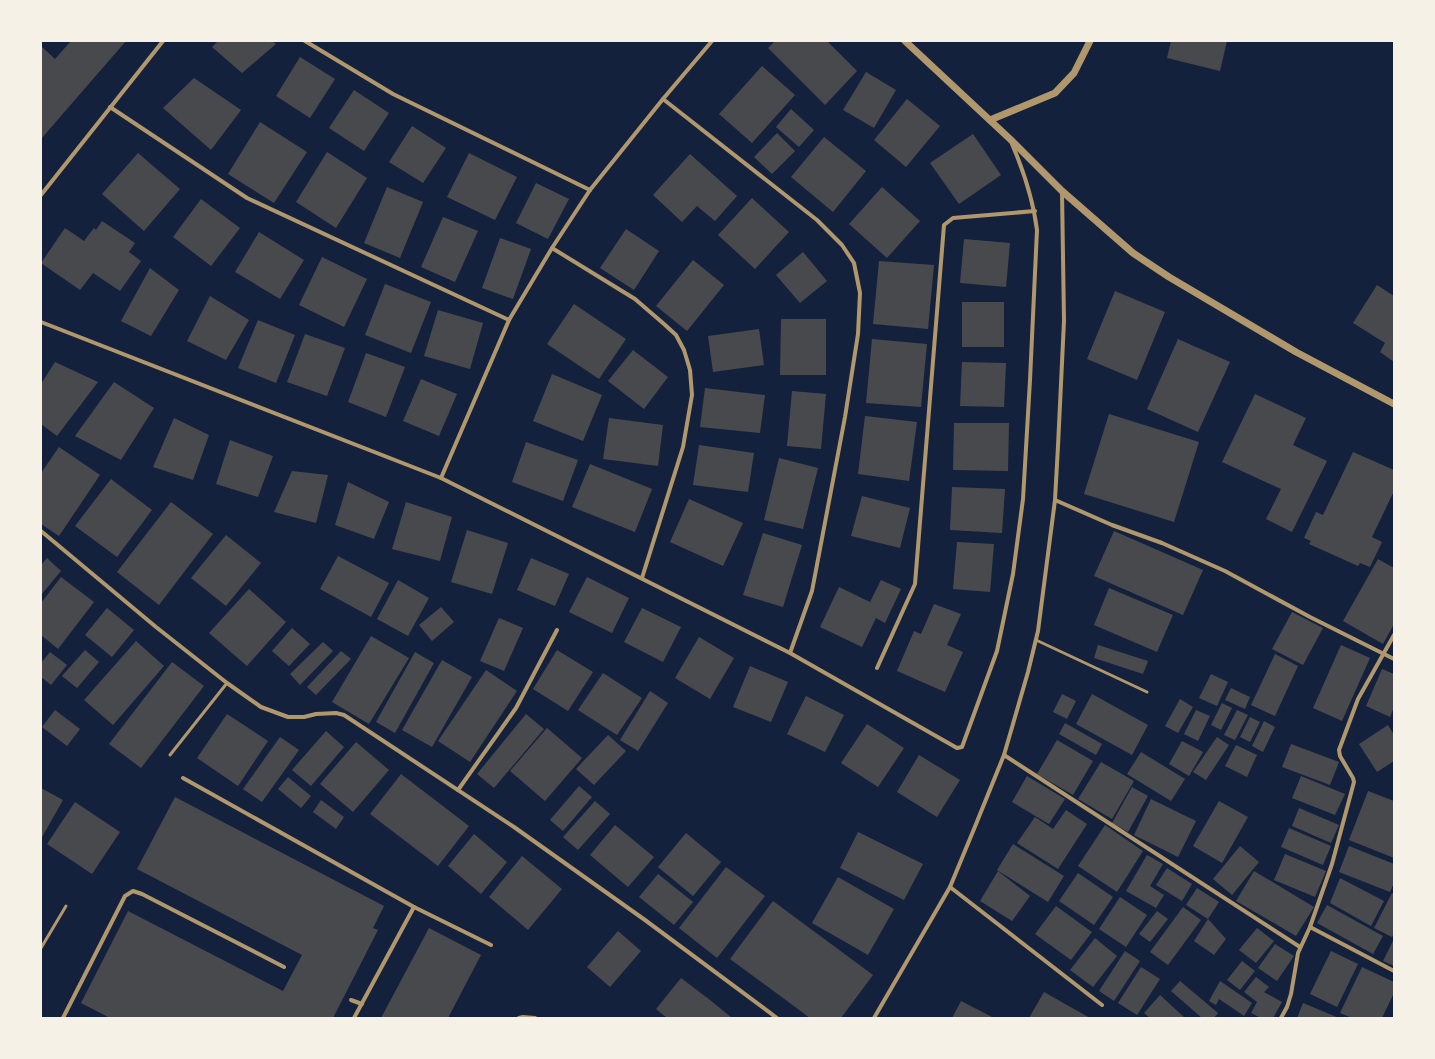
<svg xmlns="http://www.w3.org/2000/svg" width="1435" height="1059" viewBox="0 0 1435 1059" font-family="'Sofia Sans Condensed',sans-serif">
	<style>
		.building { fill: #48494c }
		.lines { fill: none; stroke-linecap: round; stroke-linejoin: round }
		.service { stroke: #b1986c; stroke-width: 3 }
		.minor { stroke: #b1986c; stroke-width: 4 }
		.tertiary { stroke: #b1986c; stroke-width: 7 }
	</style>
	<rect width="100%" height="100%" fill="#14213d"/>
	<!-- building -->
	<g class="building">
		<path d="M71,41h55l-85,98v-93l14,13z"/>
		<path d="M218,41h54l4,3 -34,29 -30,-26z"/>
		<path d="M775,41h52l30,30 -32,34 -57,-57z"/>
		<path d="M1171,41h56l-7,30 -53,-13z"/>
		<path d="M300,57l35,22 -25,39 -34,-22z"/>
		<path d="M762,66l33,29 -43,48 -33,-29z"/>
		<path d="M866,72l30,18 -22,38 -31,-18z"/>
		<path d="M194,78l47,32 -30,40 -48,-42z"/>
		<path d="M354,90l35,23 -25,38 -35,-23z"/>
		<path d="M907,99l33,27 -34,41 -32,-27z"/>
		<path d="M791,109l23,21 -15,17 -23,-20z"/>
		<path d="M260,122l47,30 -33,51 -46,-29z"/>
		<path d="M412,126l34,22 -23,35 -34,-21z"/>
		<path d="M777,133l18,18 -23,23 -18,-17z"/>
		<path d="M973,134l28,41 -42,29 -29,-41z"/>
		<path d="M824,137l42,34 -33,41 -42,-35z"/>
		<path d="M327,152l40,26 -31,50 -40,-26z"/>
		<path d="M138,153l42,36 -36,42 -42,-37z"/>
		<path d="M469,153l48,24 -22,43 -48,-23z"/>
		<path d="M690,154l47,42 -22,25 -18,-15 -15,16 -29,-27z"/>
		<path d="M536,183l33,16 -21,40 -32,-16z"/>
		<path d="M387,187l36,15 -23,56 -36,-15z"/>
		<path d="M882,187l38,34 -33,37 -38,-34z"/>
		<path d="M752,198l37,34 -34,37 -37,-34z"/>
		<path d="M201,199l39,29 -29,38 -38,-29z"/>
		<path d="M443,217l35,14 -23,51 -34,-15z"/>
		<path d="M102,221l33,22 -6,9 12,9 -21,30 -27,-18 -13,17 -39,-27 24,-35 19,13 10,-13 2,2z"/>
		<path d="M626,229l33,22 -25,39 -34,-22z"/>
		<path d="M259,232l45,28 -24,39 -45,-27z"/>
		<path d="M500,238l31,11 -18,50 -31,-11z"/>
		<path d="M964,239l46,4 -4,44 -46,-4z"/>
		<path d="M803,252l24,29 -27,22 -24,-28z"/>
		<path d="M322,257l45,22 -23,48 -45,-22z"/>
		<path d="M693,260l31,25 -37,46 -31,-25z"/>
		<path d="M879,261l55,4 -6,64 -55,-5z"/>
		<path d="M150,268l29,22 -28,46 -30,-15z"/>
		<path d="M385,284l46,18 -20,51 -46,-18z"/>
		<path d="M1377,285l17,11v66l-14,-10 5,-9 -32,-20z"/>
		<path d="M1115,291l50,21 -28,68 -50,-21z"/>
		<path d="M210,296l39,24 -23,40 -39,-19z"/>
		<rect x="962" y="302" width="42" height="45"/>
		<path d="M574,304l52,35 -27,40 -52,-35z"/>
		<path d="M438,310l45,13 -13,46 -46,-13z"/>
		<path d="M781,319h45v56h-46z"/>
		<path d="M258,320l37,15 -19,48 -38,-15z"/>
		<path d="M759,329l5,36 -51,7 -5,-36z"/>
		<path d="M305,334l40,14 -18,48 -40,-14z"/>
		<path d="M872,339l55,5 -6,63 -55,-4z"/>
		<path d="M1178,339l52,23 -32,70 -51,-23z"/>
		<path d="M633,350l35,27 -24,32 -36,-28z"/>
		<path d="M366,353l39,14 -19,50 -38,-15z"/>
		<path d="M55,362l43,20 -41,54 -16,-12v-40z"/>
		<path d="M962,362l44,1 -2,44 -44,-1z"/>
		<path d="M552,374l50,21 -19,46 -50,-20z"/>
		<path d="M421,379l36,15 -18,42 -36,-15z"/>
		<path d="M114,382l40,26 -33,52 -46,-24z"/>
		<path d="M705,388l60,7 -5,38 -60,-6z"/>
		<path d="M792,391l34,3 -5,55 -34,-3z"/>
		<path d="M1255,394l51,24 -13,27 34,16 -35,71 -26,-13 15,-30 -59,-27z"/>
		<path d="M1109,414l90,28 -25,80 -90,-28z"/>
		<path d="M865,416l52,6 -8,59 -51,-7z"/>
		<path d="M174,418l35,17 -16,45 -40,-13z"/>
		<path d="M609,418l54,7 -5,41 -55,-7z"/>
		<path d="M954,423h55l-1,48 -55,-1z"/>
		<path d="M230,440l43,16 -15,41 -42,-13z"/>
		<path d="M526,442l52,18 -15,41 -51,-19z"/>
		<path d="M699,445l55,8 -6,39 -55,-7z"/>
		<path d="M59,447l41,28 -41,61 -18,-12v-51z"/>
		<path d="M1353,452l41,18v21l-22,46 10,5 -12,25 -10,-4 -2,3 -49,-22 2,-3 -7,-3 12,-26 7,3z"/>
		<path d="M779,458l39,10 -15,61 -39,-9z"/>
		<path d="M590,464l62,25 -17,43 -63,-25z"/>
		<path d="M292,471l36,4 -12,48 -42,-11z"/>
		<path d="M111,479l41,31 -35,47 -42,-31z"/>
		<path d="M348,482l41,20 -15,37 -39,-14z"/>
		<path d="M952,487l53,2 -3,44 -52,-3z"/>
		<path d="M862,496l48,12 -10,40 -49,-12z"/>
		<path d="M689,499l54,24 -20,43 -53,-24z"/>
		<path d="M171,502l42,32 -54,71 -42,-33z"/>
		<path d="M406,502l46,15 -12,44 -48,-12z"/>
		<path d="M467,530l41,13 -16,51 -41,-12z"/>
		<path d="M1114,531l89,39 -20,45 -89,-39z"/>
		<path d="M763,533l39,12 -19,62 -40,-12z"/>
		<path d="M226,535l35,28 -35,43 -35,-28z"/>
		<path d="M957,542l37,2 -4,48 -37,-3z"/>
		<path d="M338,556l51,27 -18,34 -51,-28z"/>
		<path d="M47,558l14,13 -20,24v-30z"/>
		<path d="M531,558l38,16 -14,32 -38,-16z"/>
		<path d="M1378,559l16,9v56l-11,20 -40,-23z"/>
		<path d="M61,577l33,25 -36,47 -17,-14v-32z"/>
		<path d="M587,577l42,21 -17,35 -43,-21z"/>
		<path d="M398,580l31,18 -21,38 -31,-17z"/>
		<path d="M881,580l20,9 -16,34 -9,-5 -14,29 -42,-20 19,-40 31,15z"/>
		<path d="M1109,588l64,27 -16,37 -63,-27z"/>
		<path d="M249,589l37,33 -39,44 -38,-33z"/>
		<path d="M934,604l27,10 -14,31 16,7 -18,40 -48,-21 17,-40 7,3z"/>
		<path d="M441,607l13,15 -22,19 -13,-16z"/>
		<path d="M107,608l27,22 -22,27 -27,-22z"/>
		<path d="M642,608l39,19 -18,35 -39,-20z"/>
		<path d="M1292,612l31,16 -20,37 -31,-16z"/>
		<path d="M499,618l24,10 -19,43 -24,-10z"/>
		<path d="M292,628l18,16 -21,22 -17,-15z"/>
		<path d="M371,636l38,22 -40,66 -37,-22z"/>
		<path d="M699,637l35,21 -24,41 -35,-21z"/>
		<path d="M136,641l28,25 -51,59 -29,-25z"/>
		<path d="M323,642l10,9 -33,34 -10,-11z"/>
		<path d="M1098,645l50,16 -5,13 -49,-16z"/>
		<path d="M1341,645l29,13 -28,63 -29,-13z"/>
		<path d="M85,650l14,12 -22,26 -15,-12z"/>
		<path d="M557,650l36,22 -25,39 -35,-22z"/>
		<path d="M341,651l10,8 -35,36 -9,-8z"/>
		<path d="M50,652l17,13 -16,20 -10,-8v-14z"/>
		<path d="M415,652l19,11 -39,70 -19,-11z"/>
		<path d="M1275,654l23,12 -23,50 -24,-11z"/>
		<path d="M442,660l30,17 -40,70 -30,-17z"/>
		<path d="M172,662l32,24 -63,82 -32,-24z"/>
		<path d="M750,666l38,16 -17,40 -38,-15z"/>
		<path d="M1382,669l12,5v33l-4,10 -24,-11z"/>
		<path d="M486,670l31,21 -47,71 -32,-21z"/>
		<path d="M603,673l39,25 -25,37 -39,-25z"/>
		<path d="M1211,674l17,8 -11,24 -18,-8z"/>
		<path d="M1231,688l19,9 -5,12 -20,-9z"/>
		<path d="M650,691l18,12 -30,48 -18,-11z"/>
		<path d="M1062,694l14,7 -9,18 -14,-7z"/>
		<path d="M1092,694l56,31 -16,30 -56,-31z"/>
		<path d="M806,696l38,19 -19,37 -38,-18z"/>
		<path d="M1180,699l13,8 -15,26 -13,-7z"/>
		<path d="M1222,703l10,5 -11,22 -10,-5z"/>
		<path d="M55,710l25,19 -13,17 -25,-19z"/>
		<path d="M1196,710l14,6 -12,25 -14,-7z"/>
		<path d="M1237,710l11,5 -13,25 -11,-5z"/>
		<path d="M227,714l41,27 -30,45 -41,-28z"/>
		<path d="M526,714l18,15 -50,59 -17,-14z"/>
		<path d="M1250,717l10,5 -10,20 -10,-5z"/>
		<path d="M1264,721l11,6 -12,25 -11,-6z"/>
		<path d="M1065,723l37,21 -6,11 -37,-21z"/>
		<path d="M867,724l37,24 -26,39 -37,-24z"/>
		<path d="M1388,725l6,10v26l-17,11 -18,-28z"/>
		<path d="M547,728l35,30 -37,43 -35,-30z"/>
		<path d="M326,731l18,16 -33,39 -19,-16z"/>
		<path d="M608,735l18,16 -32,34 -18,-16z"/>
		<path d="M280,737l19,13 -37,52 -19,-13z"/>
		<path d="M1217,737l12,8 -23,35 -13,-8z"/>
		<path d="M1057,740l36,21 -20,34 -36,-21z"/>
		<path d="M1182,741l21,11 -14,24 -20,-12z"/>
		<path d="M356,742l33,28 -36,42 -33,-28z"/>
		<path d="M1291,744l48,18 -9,23 -48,-18z"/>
		<path d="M1236,745l21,10 -10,22 -22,-11z"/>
		<path d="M1141,752l44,27 -14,22 -44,-27z"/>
		<path d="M919,755l41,25 -23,37 -40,-25z"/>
		<path d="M1101,762l33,19 -22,38 -34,-20z"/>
		<path d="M401,774l68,52 -31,40 -68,-52z"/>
		<path d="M1027,776l38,23 -16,25 -37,-22z"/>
		<path d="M1301,776l44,18 -10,21 -43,-17z"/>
		<path d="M288,777l23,19 -10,12 -23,-19z"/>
		<path d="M579,786l13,11 -29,34 -13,-11z"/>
		<path d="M1132,787l16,9 -20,36 -16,-9z"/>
		<path d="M41,788l22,12 -22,39z"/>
		<path d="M1368,791l26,10v57l-45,-18z"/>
		<path d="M175,797l209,109 -11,22 5,2 -45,88h-223l-29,-15 47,-92 155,80 19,-36 -165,-86z"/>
		<path d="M1151,799l45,22 -18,36 -44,-22z"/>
		<path d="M321,800l23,17 -8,12 -23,-17z"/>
		<path d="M595,801l15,13 -32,36 -15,-13z"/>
		<path d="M1219,801l29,16 -26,46 -29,-17z"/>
		<path d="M75,802l45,30 -28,42 -45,-30z"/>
		<path d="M1299,808l40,17 -8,18 -39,-17z"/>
		<path d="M1066,810l21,14 -29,45 -41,-26 18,-26 18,12z"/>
		<path d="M615,825l39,32 -26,30 -38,-32z"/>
		<path d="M1105,825l38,26 -26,41 -39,-26z"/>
		<path d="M1289,828l42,18 -8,19 -42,-18z"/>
		<path d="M858,832l65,32 -19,36 -64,-32z"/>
		<path d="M686,833l35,29 -28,34 -35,-29z"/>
		<path d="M474,834l33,28 -26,32 -33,-28z"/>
		<path d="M1013,844l51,32 -16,26 -51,-32z"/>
		<path d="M1240,846l19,16 -27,33 -19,-16z"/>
		<path d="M1349,846l45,18v19l-4,9 -51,-20z"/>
		<path d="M1285,854l41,17 -11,26 -41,-17z"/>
		<path d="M1147,855l16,9 -13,22 14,9 -8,13 -30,-17z"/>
		<path d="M522,856l40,33 -34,41 -39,-33z"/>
		<path d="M726,867l39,29 -48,62 -38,-30z"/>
		<path d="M1167,868l25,16 -10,17 -26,-16z"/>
		<path d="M998,871l32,25 -18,25 -32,-20z"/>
		<path d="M1254,871l60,36 -18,29 -60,-35z"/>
		<path d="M1078,873l35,24 -19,28 -35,-24z"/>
		<path d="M658,874l35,28 -19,23 -35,-28z"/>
		<path d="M838,877l56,32 -26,46 -56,-32z"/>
		<path d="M1340,878l44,23 -13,25 -41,-23z"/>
		<path d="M1197,888l22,14 -11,17 -22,-14z"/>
		<path d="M1392,893l2,1v39l-2,4 -18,-9z"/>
		<path d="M1120,897l27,18 -21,32 -27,-18z"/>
		<path d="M773,901l100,74 -32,43h-31l-80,-59z"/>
		<path d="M1327,905l56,31 -10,18 -56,-31z"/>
		<path d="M1056,906l36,26 -21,28 -36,-26z"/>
		<path d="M1183,907l18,13 -33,45 -18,-13z"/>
		<path d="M1157,911l11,8 -18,23 -11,-8z"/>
		<path d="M1208,919l18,20 -12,16 -20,-14z"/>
		<path d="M429,928l52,27 -33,63h-67z"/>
		<path d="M1257,928l17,13 -18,22 -17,-13z"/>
		<path d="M618,931l23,20 -31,36 -23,-20z"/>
		<path d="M1095,938l22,18 -24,31 -23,-17z"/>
		<path d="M1394,939v27l-11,-5z"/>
		<path d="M1275,944l19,12 -17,25 -19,-13z"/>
		<path d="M1125,951l15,10 -26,40 -15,-10z"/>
		<path d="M1331,951l27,13 -21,43 -27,-13z"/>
		<path d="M1242,961l13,10 -15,19 -13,-10z"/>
		<path d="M1141,967l19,12 -23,36 -19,-12z"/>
		<path d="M1362,967l32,15v11l-12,25h-30l-12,-5z"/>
		<path d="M1256,977l13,10 -5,5 18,10 -9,16h-12l-10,-5 6,-11 -13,-10z"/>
		<path d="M681,978l29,22 22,18h-65l-11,-9z"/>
		<path d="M1180,981l38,32 -4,5h-12l-31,-27z"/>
		<path d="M1220,981l32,22 -8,13 -25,-17 -3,6 -7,-4z"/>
		<path d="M1044,992l46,26h-61z"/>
		<path d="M1160,995l25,23h-35l-6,-5z"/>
		<path d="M961,1001l33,17h-42z"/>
		<path d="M1303,1003l36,15h-42z"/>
	</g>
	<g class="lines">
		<!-- service -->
		<g class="service">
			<path d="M1036,640l111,52"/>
			<path d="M170,755l57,-72"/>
			<path d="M41,948l25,-42"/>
		</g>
		<!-- minor -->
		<g class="minor">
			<path d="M305,41l88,53 197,96"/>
			<path d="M663,99l154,121 25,25 12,18 6,30 -2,41 -13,83 -33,174 -22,62"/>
			<path d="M110,107l137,91 262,122"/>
			<path d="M41,195l122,-154"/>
			<path d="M552,248l83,51 29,25 12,11 8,15 6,20 2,25 -9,52 -41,131"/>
			<path d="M41,322l400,156 349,175 167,95 5,-1 35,-96 16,-77 10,-75 7,-119 7,-150c-4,-31 -13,-58 -25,-86"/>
			<path d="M441,478l68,-158 43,-72 38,-58 73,-91 49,-58"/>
			<path d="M1055,500l57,25 50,18 63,28 85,46 84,42"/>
			<path d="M41,531l115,96 71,56 34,24 27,10h16l12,-3 20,-1 8,2 170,112 131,93 132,98"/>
			<path d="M877,668l38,-84 29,-359 9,-7 82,-7"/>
			<path d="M1004,755l296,192"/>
			<path d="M183,778l231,129 77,38"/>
			<path d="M458,790l58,-82 41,-78"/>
			<path d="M950,887l152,118"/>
			<path d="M1310,927l84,44"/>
			<path d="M351,1000l11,4"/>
			<path d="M63,1018l62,-122 8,-5 9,3 142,73"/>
			<path d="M354,1018l60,-111"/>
			<path d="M519,1018l4,-1 12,1"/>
			<path d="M874,1018l76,-131 24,-58 30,-74 24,-83 10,-41 17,-131 3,-54 6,-125 -2,-130"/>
			<path d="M1281,1018l6,-11 4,-13 7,-41 12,-26 22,-63 22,-82 -1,-4 -13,-22 -1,-6 19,-51 36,-64"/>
		</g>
		<!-- tertiary -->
		<g class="tertiary">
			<path d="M905,41l105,98 52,52 71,62 36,24 127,75 98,52"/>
			<path d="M990,120l65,-27 19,-20 16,-32"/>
		</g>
	</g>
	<!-- border -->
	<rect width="1435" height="1059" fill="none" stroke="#f6f1e7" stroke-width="84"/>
</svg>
